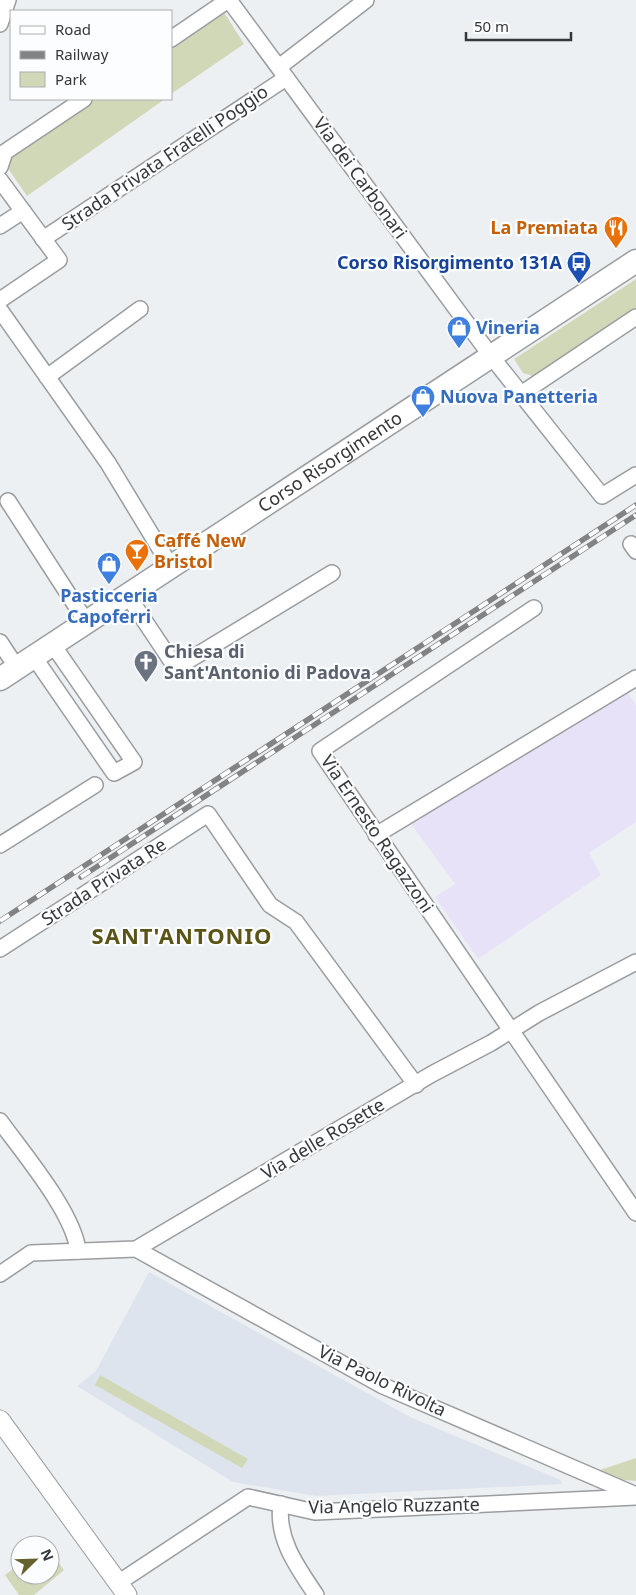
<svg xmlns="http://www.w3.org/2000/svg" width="636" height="1595" viewBox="0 0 636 1595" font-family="'Noto Sans',sans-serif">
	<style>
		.built { fill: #dde4ed }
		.industrial { fill: #e7e2f8 }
		.green { fill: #d1d8b8 }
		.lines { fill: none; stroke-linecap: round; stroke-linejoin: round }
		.minor-casing { stroke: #9a9d9f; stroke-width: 18 }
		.tertiary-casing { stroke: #9a9d9f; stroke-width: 21 }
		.secondary-casing { stroke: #9a9d9f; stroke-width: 25 }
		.minor { stroke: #fff; stroke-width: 15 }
		.tertiary { stroke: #fff; stroke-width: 19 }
		.secondary { stroke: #fff; stroke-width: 22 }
		.rail-casing { stroke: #818384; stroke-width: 5.5 }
		.rail { stroke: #fbfdff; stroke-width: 4; stroke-dasharray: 11; stroke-linecap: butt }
		.labels { text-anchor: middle; stroke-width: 4.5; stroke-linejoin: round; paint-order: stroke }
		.street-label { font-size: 18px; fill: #363738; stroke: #fbfdff }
		.food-label { font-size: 18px; font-weight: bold; fill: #c56008; stroke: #fbfdff; text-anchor: end }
		.transit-label { font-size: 18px; font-weight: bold; fill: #164399; stroke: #fbfdff; text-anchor: end }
		.shop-label { font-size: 18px; font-weight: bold; fill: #366cbe; stroke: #fbfdff; text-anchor: start }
		.worship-label { font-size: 18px; font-weight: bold; fill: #5b616d; stroke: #fbfdff; text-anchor: start }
		.district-label { font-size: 22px; font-weight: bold; letter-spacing: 1px; fill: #5a5416; stroke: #fbfdff }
	</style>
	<rect width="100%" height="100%" fill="#edf0f2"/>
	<!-- built -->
	<path class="built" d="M149,1272l263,146 149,62 1,4 -246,12 -83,-14 -156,-96 19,-15z"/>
	<!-- industrial -->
	<path class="industrial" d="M625,689l11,16v117l-47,31 12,22 -123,84 -43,-62 20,-13 -47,-64z"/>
	<!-- green -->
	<g class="green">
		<path d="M222,9l22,35 -73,50v-50z"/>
		<path d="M91,99h74l-138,97 -22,-32 6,-9z"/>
		<path d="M636,279v32l-100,66 -13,-4 -9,-14z"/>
		<path d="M100,1375l148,84 -6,9 -147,-83z"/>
		<path d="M636,1458v23l-12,-1 -24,-10z"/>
		<path d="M50,1551l14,19 -30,25h-15l-14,-20 15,-11v11h30z"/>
	</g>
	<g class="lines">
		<defs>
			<g id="minor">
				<path d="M229,0l262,356 111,140 34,-21"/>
				<path d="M0,24l8,-24"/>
				<path d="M171,39l57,-39"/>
				<path d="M279,67l87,-67"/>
				<path d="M0,167l5,-15 79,-53"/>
				<path d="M0,180l59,80 -59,40"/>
				<path d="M0,226l23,-15"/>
				<path d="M43,239l243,-161"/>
				<path d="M0,310l108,153 63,104"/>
				<path d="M47,377l93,-68"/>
				<path d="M521,394l115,-77"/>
				<path d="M8,501l79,122"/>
				<path d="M631,544l5,7"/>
				<path d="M128,596l48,72 156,-95"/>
				<path d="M534,608l-214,143 316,462"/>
				<path d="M0,642l17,26"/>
				<path d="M34,657l80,116 20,-11 -81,-117"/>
				<path d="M376,835l260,-157"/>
				<path d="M0,845l95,-60"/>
				<path d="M0,949l208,-135 62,91 26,17 120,163"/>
				<path d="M0,1121c23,32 74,92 78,130"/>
				<path d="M136,1249l245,136 255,110"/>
				<path d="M0,1274l31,-21 105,-4 296,-175 59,-31 48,-30 97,-51"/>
				<path d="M281,1504c-5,35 17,64 35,91"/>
				<path d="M118,1583l130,-86 67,15 321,-15"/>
			</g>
			<path id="tertiary" d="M0,1420l127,175"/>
			<g id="secondary">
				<path id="s1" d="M0,679l636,-418"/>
			</g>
		</defs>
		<!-- minor casing -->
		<use href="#minor" class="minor-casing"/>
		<!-- tertiary casing -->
		<use href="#tertiary" class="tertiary-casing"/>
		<!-- secondary casing -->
		<use href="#secondary" class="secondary-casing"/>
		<!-- minor -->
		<use href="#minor" class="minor"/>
		<!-- tertiary -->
		<use href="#tertiary" class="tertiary"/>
		<!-- secondary -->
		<use href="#secondary" class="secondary"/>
		<defs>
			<g id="rail">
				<path d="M81,877l555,-362"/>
				<path d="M0,921l636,-416"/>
			</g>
		</defs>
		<!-- rail casing -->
		<use href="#rail" class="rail-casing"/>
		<!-- rail -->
		<use href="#rail" class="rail"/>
	</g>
	<!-- icons -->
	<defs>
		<symbol id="restaurant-pin" viewBox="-11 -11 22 30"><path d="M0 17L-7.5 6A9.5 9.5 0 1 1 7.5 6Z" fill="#e8710a" stroke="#fbfdff"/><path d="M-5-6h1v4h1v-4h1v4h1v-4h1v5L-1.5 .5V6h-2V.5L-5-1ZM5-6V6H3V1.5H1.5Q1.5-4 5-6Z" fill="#fff"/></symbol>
		<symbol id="bus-pin" viewBox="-11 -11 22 30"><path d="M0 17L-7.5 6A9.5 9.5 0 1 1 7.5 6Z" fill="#1a4fb4" stroke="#fbfdff"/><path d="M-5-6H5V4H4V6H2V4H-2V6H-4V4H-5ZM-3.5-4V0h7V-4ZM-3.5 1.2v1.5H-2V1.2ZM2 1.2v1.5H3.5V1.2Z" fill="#fff"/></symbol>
		<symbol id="shop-pin" viewBox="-11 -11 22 30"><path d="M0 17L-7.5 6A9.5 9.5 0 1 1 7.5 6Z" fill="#3f7fe0" stroke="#fbfdff"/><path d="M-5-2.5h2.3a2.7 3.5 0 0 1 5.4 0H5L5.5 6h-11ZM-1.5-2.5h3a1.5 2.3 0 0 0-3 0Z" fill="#fff"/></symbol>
		<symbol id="bar-pin" viewBox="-11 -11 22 30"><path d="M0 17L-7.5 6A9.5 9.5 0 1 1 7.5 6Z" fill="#e8710a" stroke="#fbfdff"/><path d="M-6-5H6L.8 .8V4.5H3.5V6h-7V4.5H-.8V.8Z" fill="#fff"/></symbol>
		<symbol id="church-pin" viewBox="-11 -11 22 30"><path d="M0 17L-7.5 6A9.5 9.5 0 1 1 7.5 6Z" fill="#6b7280" stroke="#fbfdff"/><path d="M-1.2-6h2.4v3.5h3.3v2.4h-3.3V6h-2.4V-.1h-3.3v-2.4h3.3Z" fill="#fff"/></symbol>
	</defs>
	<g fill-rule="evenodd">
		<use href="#restaurant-pin" x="602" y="214" width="28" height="38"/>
		<use href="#bus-pin" x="565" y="249" width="28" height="38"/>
		<use href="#shop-pin" x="445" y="314" width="28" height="38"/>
		<use href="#shop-pin" x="409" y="383" width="28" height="38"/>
		<use href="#bar-pin" x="123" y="537" width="28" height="38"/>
		<use href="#shop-pin" x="95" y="550" width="28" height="38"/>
		<use href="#church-pin" x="132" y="648" width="28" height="38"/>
	</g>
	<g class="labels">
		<!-- street labels -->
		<g class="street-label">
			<text transform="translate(165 158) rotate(-34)" y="6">Strada Privata Fratelli Poggio</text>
			<text transform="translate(360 178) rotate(54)" y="6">Via dei Carbonari</text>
			<text dy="6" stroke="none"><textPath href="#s1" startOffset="395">Corso Risorgimento</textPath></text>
			<text transform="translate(377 834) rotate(56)" y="6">Via Ernesto Ragazzoni</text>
			<text transform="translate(104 882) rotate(-33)" y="6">Strada Privata Re</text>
			<text transform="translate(323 1139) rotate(-31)" y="6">Via delle Rosette</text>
			<text transform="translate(382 1381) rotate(26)" y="6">Via Paolo Rivolta</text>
			<text transform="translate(394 1506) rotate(-1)" y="6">Via Angelo Ruzzante</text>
		</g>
		<!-- food labels -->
		<g class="food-label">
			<text x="598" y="234">La Premiata</text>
			<text x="154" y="547" text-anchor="start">Caffé New<tspan x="154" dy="21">Bristol</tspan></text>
		</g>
		<!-- transit labels -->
		<g class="transit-label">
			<text x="562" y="269">Corso Risorgimento 131A</text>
		</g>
		<!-- shop labels -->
		<g class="shop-label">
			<text x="476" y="334">Vineria</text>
			<text x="440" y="403">Nuova Panetteria</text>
			<text x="109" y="602" text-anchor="middle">Pasticceria<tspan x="109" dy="21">Capoferri</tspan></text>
		</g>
		<!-- worship labels -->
		<g class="worship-label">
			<text x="164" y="658">Chiesa di<tspan x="164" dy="21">Sant'Antonio di Padova</tspan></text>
		</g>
		<!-- district labels -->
		<g class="district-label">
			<text x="182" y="944">SANT'ANTONIO</text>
		</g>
	</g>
	<!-- legend -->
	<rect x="10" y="10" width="162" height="90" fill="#fbfdff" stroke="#acaeaf"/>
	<rect x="20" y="26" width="25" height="8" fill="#ffffff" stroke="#acaeaf"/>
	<text x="55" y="35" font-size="15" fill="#363738">Road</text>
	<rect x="20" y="51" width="25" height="8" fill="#818384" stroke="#acaeaf"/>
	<text x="55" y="60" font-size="15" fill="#363738">Railway</text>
	<rect x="20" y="72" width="25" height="15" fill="#d1d8b8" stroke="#acaeaf"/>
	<text x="55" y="85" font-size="15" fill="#363738">Park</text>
	<!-- north arrow -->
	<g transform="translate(35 1560) rotate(67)"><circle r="24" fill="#fbfdff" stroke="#acaeaf"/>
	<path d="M0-4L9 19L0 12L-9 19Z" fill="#66602d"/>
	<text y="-8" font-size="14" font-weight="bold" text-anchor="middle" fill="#363738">N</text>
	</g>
	<!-- scale -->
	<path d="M466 32v8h105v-8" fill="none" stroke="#363738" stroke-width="2.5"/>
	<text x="474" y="32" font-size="15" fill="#363738" stroke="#fbfdff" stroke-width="4" paint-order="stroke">50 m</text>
</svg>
